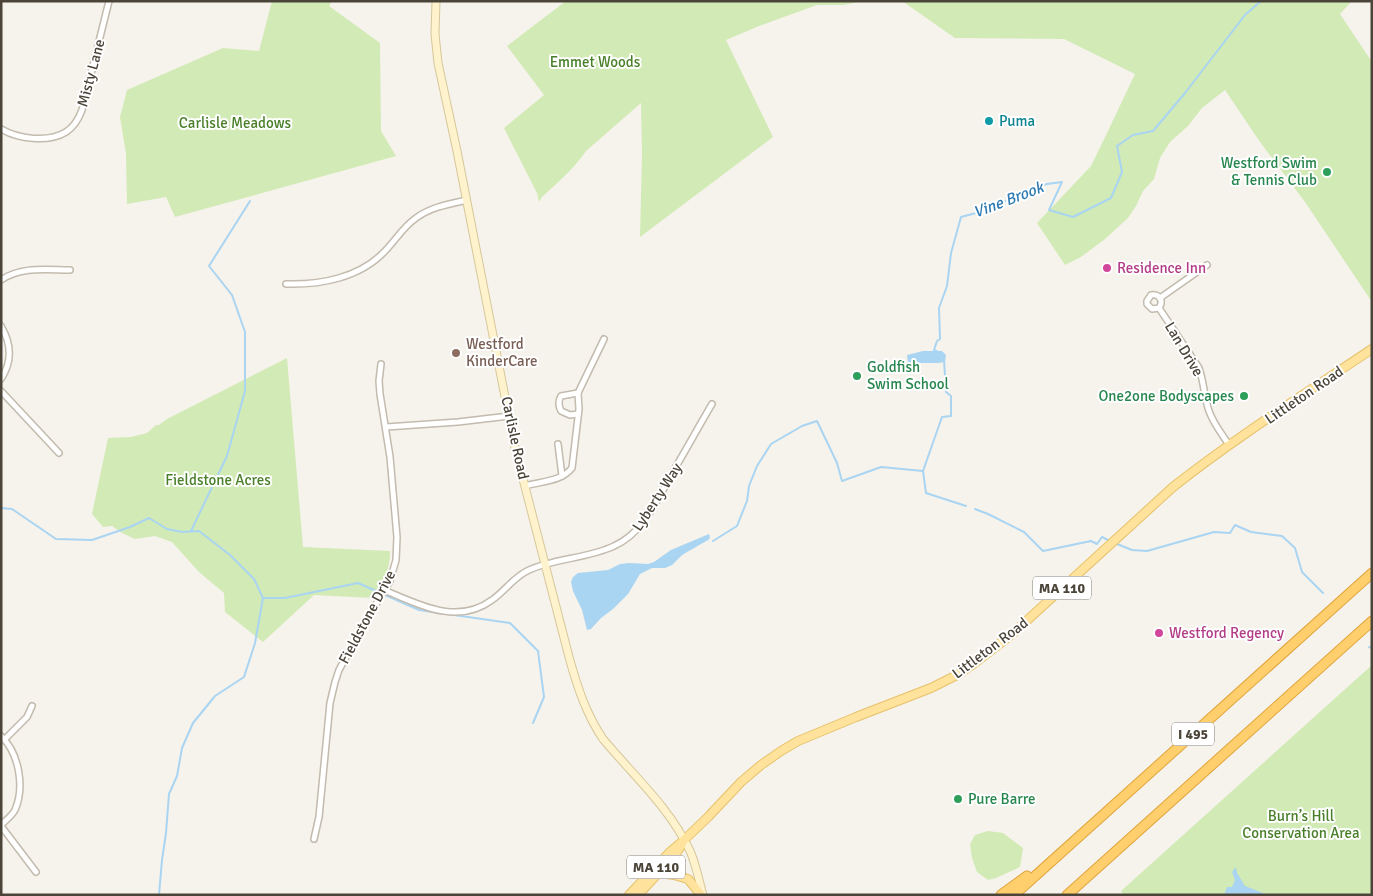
<svg xmlns="http://www.w3.org/2000/svg" width="1373" height="896" viewBox="0 0 1373 896" font-family="Signika,sans-serif">
	<style>
		.green { fill: #d2eab5 }
		.water { fill: #a9d4f2 }
		.lines { fill: none; stroke-linecap: round; stroke-linejoin: round }
		.stream { stroke: #a9d4f2; stroke-width: 2 }
		.minor-casing { stroke: #c2bbae; stroke-width: 8 }
		.secondary-casing { stroke: #d6c79b; stroke-width: 9 }
		.primary-casing { stroke: #e6c16a; stroke-width: 10 }
		.motorway-casing { stroke: #e0a43c; stroke-width: 11 }
		.minor { stroke: #fff; stroke-width: 5 }
		.secondary { stroke: #fff3cd; stroke-width: 7 }
		.primary { stroke: #ffe39c; stroke-width: 8 }
		.motorway { stroke: #ffcf6e; stroke-width: 9 }
		.culture-dot { fill: #0f9aa8; stroke: #fff; stroke-width: 2 }
		.leisure-dot { fill: #2e9e5b; stroke: #fff; stroke-width: 2 }
		.hotel-dot { fill: #d1479c; stroke: #fff; stroke-width: 2 }
		.education-dot { fill: #8d6e63; stroke: #fff; stroke-width: 2 }
		.labels { text-anchor: middle; stroke-width: 4; stroke-linejoin: round; paint-order: stroke }
		.shield { fill: #fff; stroke: #817c74; stroke-width: 1 }
		.shield-label { font-size: 14px; font-weight: bold; fill: #4b4439 }
		.park-label { font-size: 15px; fill: #4a7f2a; stroke: #fff }
		.street-label { font-size: 15px; fill: #4b4439; stroke: #fff }
		.culture-label { font-size: 15px; fill: #0d838f; stroke: #fff; text-anchor: start }
		.leisure-label { font-size: 15px; fill: #27864d; stroke: #fff; text-anchor: end }
		.hotel-label { font-size: 15px; fill: #b23c85; stroke: #fff; text-anchor: start }
		.education-label { font-size: 15px; fill: #785e54; stroke: #fff; text-anchor: start }
		.water-label { font-size: 16px; font-style: italic; fill: #2e7ab2; stroke: #fff }
	</style>
	<rect width="100%" height="100%" fill="#f6f3ec"/>
	<!-- green -->
	<g class="green">
		<path d="M272,1h60l-3,5 51,37 1,88 15,25 -221,61 -9,-20 -39,7 -1,-50 -6,-37 7,-27 96,-42 36,3z"/>
		<path d="M566,1h298l-21,4h-26l-58,21 -33,14 47,97 -133,100 2,-82 -1,-52 -55,48c-12,18 -29,32 -44,46l-3,5 -2,-9 -33,-65 40,-33 -37,-49z"/>
		<path d="M902,1h450l-12,13 32,48v240l-67,-100 -45,-60 -35,-52 -23,18 -14,18 -18,16 -10,16 -6,21 -11,12 -7,15 -8,12 -23,21 -24,18 -16,8 -28,-42 54,-57 17,-35 27,-57 -71,-35 -109,-1z"/>
		<path d="M287,358l16,189 87,4c0,20 -6,30 -17,47l-59,-3 -51,47 -38,-30 -1,-19 -25,-21 -27,-30 -17,-6 -20,3 -13,-6 -10,-7 -9,1 -11,-13 16,-76 23,-1 16,-4 9,-8h3l8,-6z"/>
		<path d="M1372,665v230h-249l-2,-4z"/>
		<path d="M988,831l15,2 20,15 -3,19 -24,11 -8,2 -11,-8 -5,-14 -2,-14 5,-9z"/>
	</g>
	<!-- water -->
	<g class="water">
		<path d="M923,351h19l4,4 -1,7 -7,1h-30l-1,-8z"/>
		<path d="M709,534l1,4 -2,2 -26,15 -10,10 -7,3h-13l-12,6 -12,20 -15,15 -12,9 -10,11 -4,1 -5,-20 -9,-19 -2,-9 2,-5 5,-4 30,-3 12,-6 9,-1 19,1 6,-2 17,-12z"/>
		<path d="M1236,867l1,6 8,13 23,9h-44l3,-8h5l3,-7 -3,-8z"/>
	</g>
	<g class="lines">
		<!-- stream -->
		<g class="stream">
			<path d="M938,352l-4,-2 3,-9 3,-2 -1,-31 8,-22 4,-33 10,-36 30,-8 32,-18 24,-7 15,-2 -13,28 24,7 38,-19 11,-26 -5,-26 16,-11 20,-4 32,-38 60,-78 16,-14"/>
			<path d="M944,360l2,32 5,4v20l-9,1 -19,54 3,22 40,13"/>
			<path d="M1,508l11,1 44,30 36,1 38,-13 19,-9 18,11 15,3 17,-1 31,24 24,24 9,19 -8,45 -11,34 -29,19 -22,27 -11,25 -5,28 -8,18 -3,39 -4,27 -3,35"/>
			<path d="M975,509l13,5 36,18 19,19 48,-10 6,3 5,-7 6,3"/>
			<path d="M191,531l36,-75 18,-65v-59l-13,-37 -23,-29 41,-65"/>
			<path d="M713,541l24,-15 10,-25 2,-15 8,-20 14,-22 31,-18 15,-5 20,42 5,18 39,-14 42,4"/>
			<path d="M1117,544l15,6 15,1 67,-19 16,1 5,-8 16,7 31,4 13,12 7,24 21,21"/>
			<path d="M263,598h22l73,-15 61,27 91,13 28,28 6,46 -11,26"/>
			<path d="M1369,647l3,1"/>
		</g>
		<defs>
			<g id="minor">
				<path d="M1,129c17,10 47,14 65,3 8,-5 13,-14 16,-22l27,-109"/>
				<path d="M1,280c21,-14 46,-10 69,-10"/>
				<path d="M286,284c34,1 74,-6 99,-33 11,-11 17,-23 31,-33 15,-11 33,-14 51,-18"/>
				<path d="M1160,298l47,-33"/>
				<path d="M1159,308l2,-4c1,-7 -4,-10 -10,-9l-4,6v3l5,5 7,-1 40,60c5,14 5,29 10,43 4,12 13,23 20,34"/>
				<path d="M1,326c10,17 12,35 0,53"/>
				<path d="M1,391l58,62"/>
				<path d="M578,414l-8,1 -9,-4c-3,-6 -3,-10 0,-15l17,-3"/>
				<path d="M386,427l72,-5 51,-6"/>
				<path d="M558,444l4,32"/>
				<path d="M525,486c16,-5 36,-4 47,-18l7,-59 -1,-16 26,-54"/>
				<path d="M384,590c34,14 73,36 108,10 12,-8 21,-22 35,-29 26,-13 60,-12 87,-25 31,-14 44,-48 60,-76 13,-22 25,-44 38,-66"/>
				<path d="M1,736c18,17 24,51 14,74 -3,6 -9,10 -14,15"/>
				<path d="M5,739l22,-22 5,-11"/>
				<path d="M1,826l35,46"/>
				<path d="M314,839l5,-22 11,-114 5,-21 4,-12 21,-39 30,-50 6,-21 1,-23 -7,-80 -10,-63 -1,-13 2,-17"/>
			</g>
			<path id="secondary" d="M436,1l-1,33 3,29 19,88 58,297 54,209c8,29 17,57 34,82 30,36 67,69 87,112 6,13 9,30 13,44"/>
			<g id="primary">
				<path d="M658,873l16,2 14,4 13,16"/>
				<path d="M629,895l42,-44 13,-11 24,-23 33,-35 20,-17 20,-14 17,-10 58,-24 75,-29 28,-14 13,-9 39,-30 162,-148c63,-50 132,-93 199,-138"/>
				<path d="M638,895l38,-41 6,-10"/>
			</g>
			<g id="motorway">
				<path d="M1001,895l26,-19"/>
				<path d="M1014,895l358,-322"/>
				<path d="M1067,895l305,-274"/>
			</g>
		</defs>
		<!-- minor casing -->
		<use href="#minor" class="minor-casing"/>
		<!-- secondary casing -->
		<use href="#secondary" class="secondary-casing"/>
		<!-- primary casing -->
		<use href="#primary" class="primary-casing"/>
		<!-- motorway casing -->
		<use href="#motorway" class="motorway-casing"/>
		<!-- minor -->
		<use href="#minor" class="minor"/>
		<!-- secondary -->
		<use href="#secondary" class="secondary"/>
		<!-- primary -->
		<use href="#primary" class="primary"/>
		<!-- motorway -->
		<use href="#motorway" class="motorway"/>
	</g>
	<!-- markers -->
	<circle class="culture-dot" cx="989" cy="121" r="5"/>
	<g class="leisure-dot">
		<circle cx="1327" cy="172" r="5"/>
		<circle cx="857" cy="376" r="5"/>
		<circle cx="1244" cy="396" r="5"/>
		<circle cx="958" cy="799" r="5"/>
	</g>
	<g class="hotel-dot">
		<circle cx="1107" cy="268" r="5"/>
		<circle cx="1159" cy="633" r="5"/>
	</g>
	<circle class="education-dot" cx="456" cy="353" r="5"/>
	<g class="labels">
		<!-- shield labels -->
		<g class="shield">
			<rect x="1033" y="576.5" width="58" height="23" rx="4"/>
			<rect x="1172" y="722.5" width="42" height="23" rx="4"/>
			<rect x="627" y="855.5" width="58" height="23" rx="4"/>
		</g>
		<g class="shield-label">
			<text x="1062" y="593">MA 110</text>
			<text x="1193" y="739">I 495</text>
			<text x="656" y="872">MA 110</text>
		</g>
		<!-- park labels -->
		<g class="park-label">
			<text x="595" y="67">Emmet Woods</text>
			<text x="235" y="128">Carlisle Meadows</text>
			<text x="218" y="485">Fieldstone Acres</text>
			<text x="1301" y="821">Burn’s Hill<tspan x="1301" dy="17">Conservation Area</tspan></text>
		</g>
		<!-- street labels -->
		<g class="street-label">
			<text transform="translate(91 73) rotate(-75)" y="5">Misty Lane</text>
			<text transform="translate(1184 349) rotate(59)" y="5">Lan Drive</text>
			<text transform="translate(1304 395) rotate(-34)" y="5">Littleton Road</text>
			<text transform="translate(515 438) rotate(78)" y="5">Carlisle Road</text>
			<text transform="translate(657 497) rotate(-57)" y="5">Lyberty Way</text>
			<text transform="translate(367 617) rotate(-62)" y="5">Fieldstone Drive</text>
			<text transform="translate(990 648) rotate(-37)" y="5">Littleton Road</text>
		</g>
		<!-- culture labels -->
		<g class="culture-label">
			<text x="999" y="126">Puma</text>
		</g>
		<!-- leisure labels -->
		<g class="leisure-label">
			<text x="1317" y="168">Westford Swim<tspan x="1317" dy="17">&amp; Tennis Club</tspan></text>
			<text x="867" y="372" text-anchor="start">Goldfish<tspan x="867" dy="17">Swim School</tspan></text>
			<text x="1234" y="401">One2one Bodyscapes</text>
			<text x="968" y="804" text-anchor="start">Pure Barre</text>
		</g>
		<!-- hotel labels -->
		<g class="hotel-label">
			<text x="1117" y="273">Residence Inn</text>
			<text x="1169" y="638">Westford Regency</text>
		</g>
		<!-- education labels -->
		<g class="education-label">
			<text x="466" y="349">Westford<tspan x="466" dy="17">KinderCare</tspan></text>
		</g>
		<!-- water labels -->
		<g class="water-label">
			<text transform="translate(1008 199) rotate(-21)" y="6">Vine Brook</text>
		</g>
	</g>
	<!-- border -->
	<rect width="1373" height="896" fill="none" stroke="#4b4439" stroke-width="5"/>
</svg>
